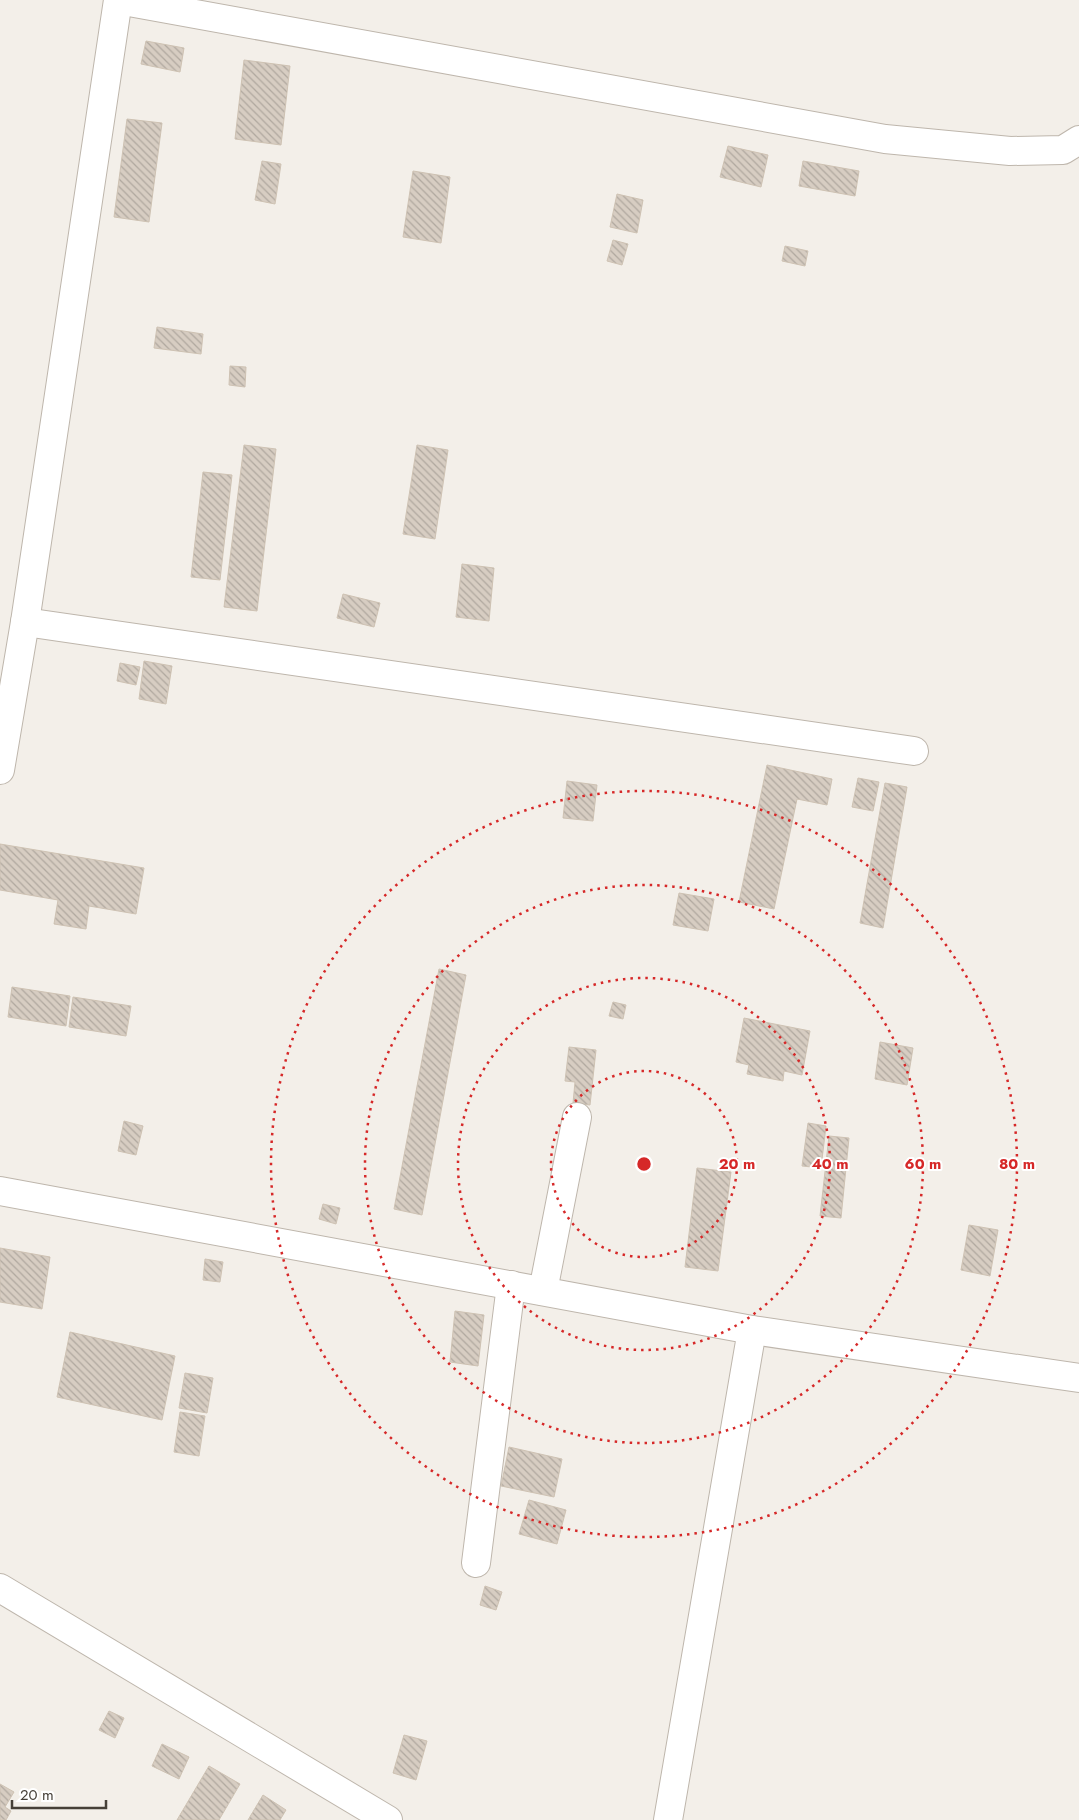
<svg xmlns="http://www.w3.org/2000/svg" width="1079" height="1820" viewBox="0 0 1079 1820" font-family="Jost,sans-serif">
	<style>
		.building { fill: url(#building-back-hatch); stroke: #cec2b3 }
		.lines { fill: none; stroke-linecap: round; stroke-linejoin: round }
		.minor-casing { stroke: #beb6ac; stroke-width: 30 }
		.minor { stroke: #fff; stroke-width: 28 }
		.ring { fill: none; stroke: #d62828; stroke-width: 2.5; stroke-dasharray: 2.5 5 }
		.centre { fill: #d62828; stroke: #fff; stroke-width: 2.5 }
		.ring-label { font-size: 15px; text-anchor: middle; font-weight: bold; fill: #d62828; stroke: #fff; stroke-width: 4; stroke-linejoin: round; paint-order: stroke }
	</style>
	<defs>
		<pattern id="building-back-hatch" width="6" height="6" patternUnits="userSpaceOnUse" patternTransform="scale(1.25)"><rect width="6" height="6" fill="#d7cdc2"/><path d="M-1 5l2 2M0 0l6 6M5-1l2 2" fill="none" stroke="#b0a89f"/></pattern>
	</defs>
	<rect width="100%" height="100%" fill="#f3efe9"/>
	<!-- building -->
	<g class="building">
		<path d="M146,41l38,7 -4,24 -39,-8z"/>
		<path d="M244,60l46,6 -9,79 -46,-6z"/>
		<path d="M127,119l35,4 -13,99 -35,-5z"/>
		<path d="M728,146l40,9 -7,32 -41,-10z"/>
		<path d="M262,161l19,3 -6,40 -20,-4z"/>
		<path d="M803,161l56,10 -4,25 -56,-10z"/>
		<path d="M413,171l37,6 -9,66 -38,-6z"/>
		<path d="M617,194l26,6 -6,33 -27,-6z"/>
		<path d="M613,240l15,4 -6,21 -15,-4z"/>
		<path d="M785,246l23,5 -3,15 -23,-5z"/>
		<path d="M157,327l46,7 -2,20 -47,-6z"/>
		<path d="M230,366l16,1 -1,20 -16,-2z"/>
		<path d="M244,445l32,4 -19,162 -33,-4z"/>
		<path d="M417,445l31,5 -13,89 -32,-5z"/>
		<path d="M203,472l29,3 -12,105 -29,-3z"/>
		<path d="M462,564l32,4 -5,53 -33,-4z"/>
		<path d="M343,594l37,9 -6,24 -37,-9z"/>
		<path d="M144,661l28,5 -6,38 -27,-5z"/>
		<path d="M120,663l20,4 -4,18 -19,-4z"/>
		<path d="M767,765l65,14 -5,26 -30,-6 -23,110 -35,-7z"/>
		<path d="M858,778l21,4 -6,29 -21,-4z"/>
		<path d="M567,781l30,4 -4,36 -30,-3z"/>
		<path d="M885,783l22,4 -24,141 -23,-5z"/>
		<path d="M0,844l144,24 -8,46 -47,-8 -3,23 -32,-5 4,-24 -58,-10z"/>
		<path d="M679,893l35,6 -6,32 -35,-6z"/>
		<path d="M439,969l27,6 -44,240 -28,-6z"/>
		<path d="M12,987l58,9 -4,30 -58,-9z"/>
		<path d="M73,997l58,9 -5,30 -57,-9z"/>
		<path d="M613,1002l13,3 -3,14 -14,-3z"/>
		<path d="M744,1018l66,13 -8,44 -18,-4 -1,10 -36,-7 2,-9 -13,-3z"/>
		<path d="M880,1042l33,6 -6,37 -32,-6z"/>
		<path d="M569,1047l27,3 -6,55 -17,-2 2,-21 -10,-1z"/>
		<path d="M124,1121l19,5 -7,29 -18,-4z"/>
		<path d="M808,1123l18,3 -5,42 -19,-2z"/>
		<path d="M829,1136l20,2 -8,80 -21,-2z"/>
		<path d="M697,1168l34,4 -13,99 -33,-4z"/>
		<path d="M323,1204l17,4 -4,16 -17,-5z"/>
		<path d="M969,1225l29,5 -8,46 -29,-6z"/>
		<path d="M0,1248l50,9 -8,52 -42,-7z"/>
		<path d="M205,1259l18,3 -3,20 -17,-2z"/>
		<path d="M455,1311l29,4 -6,51 -28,-4z"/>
		<path d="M70,1332l105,24 -13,64 -105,-23z"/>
		<path d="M185,1373l28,5 -6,35 -28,-5z"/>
		<path d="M180,1412l25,4 -6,40 -25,-4z"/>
		<path d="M509,1447l53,12 -8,38 -53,-11z"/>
		<path d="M529,1500l37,10 -9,34 -38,-10z"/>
		<path d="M485,1586l17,6 -6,18 -16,-5z"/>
		<path d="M109,1711l15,7 -9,20 -16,-8z"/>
		<path d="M404,1735l23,6 -11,39 -23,-7z"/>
		<path d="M162,1744l27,13 -10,22 -27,-13z"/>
		<path d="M209,1766l31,18 -21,36h-42z"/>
		<path d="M0,1784l14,8 -9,15 6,4 -5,9h-6z"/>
		<path d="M263,1795l23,15 -6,10h-32z"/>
	</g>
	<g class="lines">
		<defs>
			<g id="minor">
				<path d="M118,0l767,139 125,12 53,-1 16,-10"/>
				<path d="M25,622l889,129"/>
				<path d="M0,770l25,-148 93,-622"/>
				<path d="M0,1191l752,139 -84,490"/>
				<path d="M543,1291l34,-174"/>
				<path d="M752,1330l327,48"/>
				<path d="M476,1563l35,-278"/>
				<path d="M0,1588l388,232"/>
			</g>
		</defs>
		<!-- minor casing -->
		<use href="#minor" class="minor-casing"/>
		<!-- minor -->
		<use href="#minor" class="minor"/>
	</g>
	<!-- distance rings -->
	<g class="ring">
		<circle cx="644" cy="1164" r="93"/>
		<circle cx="644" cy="1164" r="186"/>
		<circle cx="644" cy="1164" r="279"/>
		<circle cx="644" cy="1164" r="373"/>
	</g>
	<circle cx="644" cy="1164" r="8" class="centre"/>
	<g class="ring-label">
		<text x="737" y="1169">20 m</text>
		<text x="830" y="1169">40 m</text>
		<text x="923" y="1169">60 m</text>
		<text x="1017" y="1169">80 m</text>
	</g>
	<!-- scale -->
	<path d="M12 1800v8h94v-8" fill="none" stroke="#464038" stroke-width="2.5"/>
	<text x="20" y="1800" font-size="15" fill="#464038" stroke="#ffffff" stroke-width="4" paint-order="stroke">20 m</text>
</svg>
